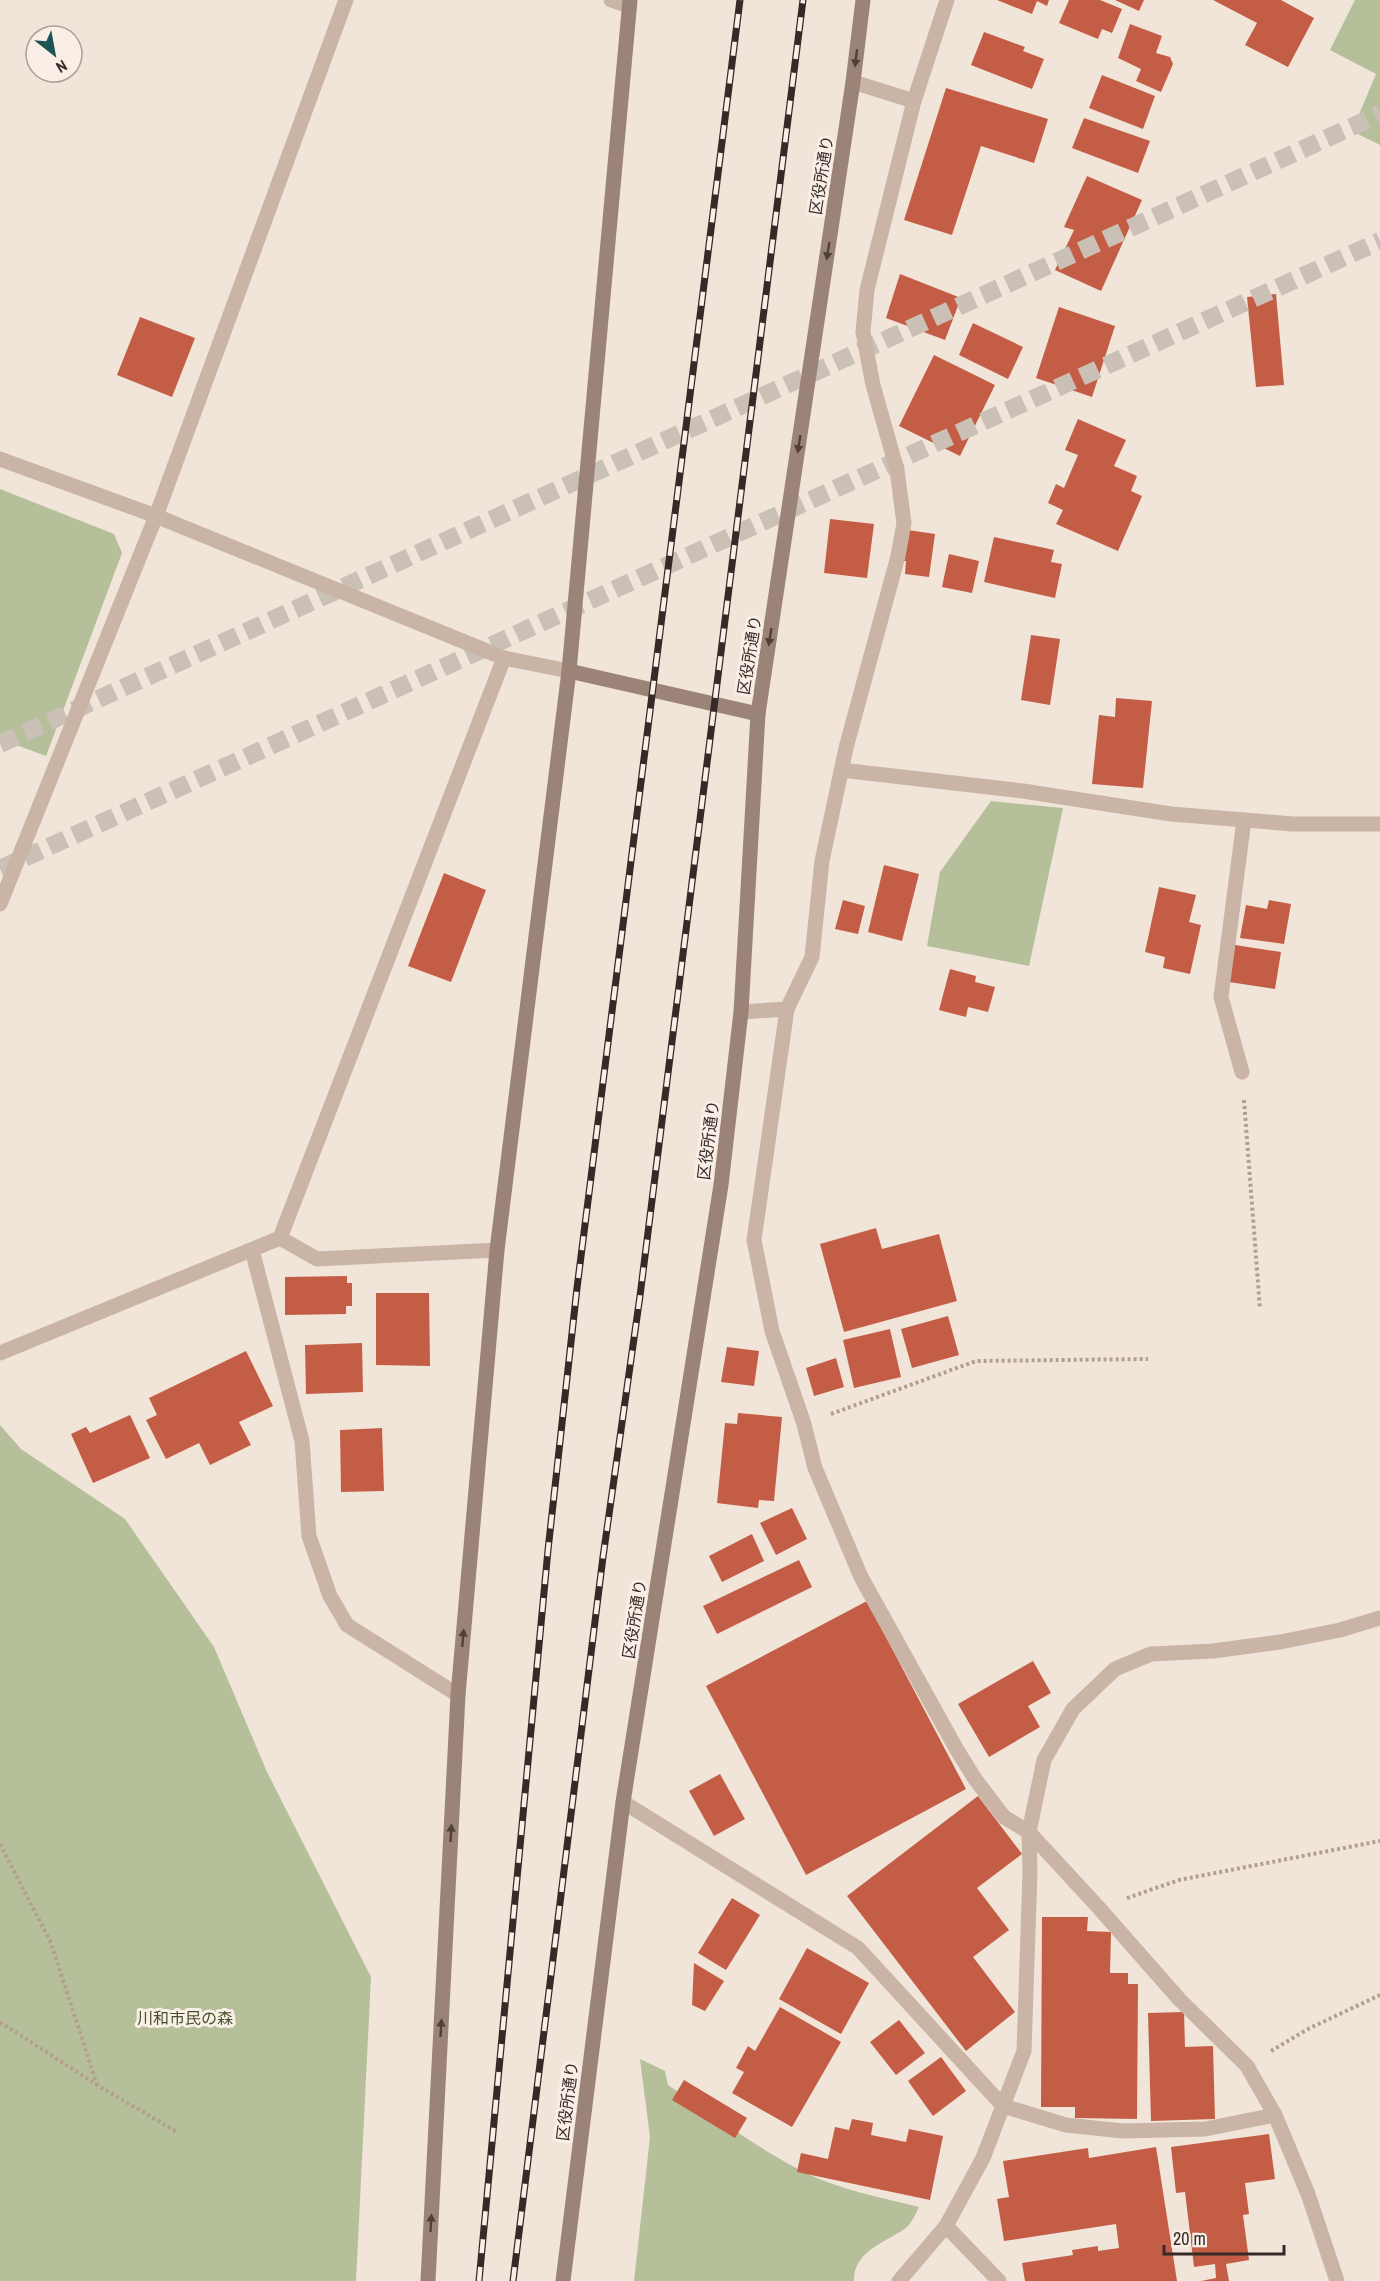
<svg xmlns="http://www.w3.org/2000/svg" width="1380" height="2281" viewBox="0 0 1380 2281" font-family="'Archivo Narrow','Noto Sans JP',sans-serif">
	<style>
		.green { fill: #b5bf9a }
		.building { fill: #c45d45 }
		.lines { fill: none; stroke-linecap: round; stroke-linejoin: round }
		.highway-tunnel { stroke: #cbc0b6; stroke-width: 18; stroke-dasharray: 18 9; stroke-linecap: butt }
		.path { stroke: #b49e90; stroke-width: 4; stroke-dasharray: 3 3; stroke-linecap: butt }
		.lane { stroke: #c9b4a6; stroke-width: 15 }
		.street { stroke: #c9b4a6; stroke-width: 15 }
		.secondary { stroke: #9c8377; stroke-width: 15 }
		.rail-casing { stroke: #352a27; stroke-width: 7 }
		.rail { stroke: #f9efe6; stroke-width: 4.5; stroke-dasharray: 14; stroke-linecap: butt }
		.oneway { fill: #4f403b }
		.labels { text-anchor: middle; stroke-width: 6; stroke-linejoin: round; paint-order: stroke }
		.street-label { font-size: 16px; fill: #352a27; stroke: #f9efe6 }
		.park-label { font-size: 16px; fill: #46522b; stroke: #f9efe6 }
	</style>
	<rect width="100%" height="100%" fill="#f1e5da"/>
	<!-- green -->
	<g class="green">
		<path d="M1355,0h25v145l-28,-14 24,-57 -46,-24z"/>
		<path d="M0,489l114,45 8,19 -76,203 -46,-17z"/>
		<path d="M991,801l72,7 -34,158 -102,-20 13,-74z"/>
		<path d="M0,1425l21,24 104,70 89,128 53,125 104,205 -15,304h-356z"/>
		<path d="M640,2059l25,12 3,14c43,29 86,61 132,85 36,19 80,27 119,37 -3,6 -7,15 -12,20 -19,15 -54,23 -53,54h-220l16,-144z"/>
	</g>
	<!-- building -->
	<g class="building">
		<path d="M997,0h52l-2,6 -10,-5 -5,13z"/>
		<path d="M1069,0h31l22,9 -10,24 -10,-4 -4,10 -39,-16z"/>
		<path d="M1115,0h29l-5,11z"/>
		<path d="M1213,0h68l33,18 -26,49 -43,-22 12,-22z"/>
		<path d="M1130,24l32,12 -6,17 14,4 3,7 -12,28 -25,-11 5,-12 -23,-11z"/>
		<path d="M984,32l41,15 -2,4 21,8 -12,30 -61,-24z"/>
		<path d="M1102,75l53,21 -12,33 -54,-21z"/>
		<path d="M946,88l102,31 -14,44 -53,-17 -29,89 -48,-15z"/>
		<path d="M1084,118l66,23 -12,32 -66,-25z"/>
		<path d="M1087,176l55,24 -41,91 -46,-21 19,-40 -10,-3z"/>
		<path d="M900,274l61,24 -16,42 -59,-22z"/>
		<path d="M1276,294l8,91 -28,2 -9,-90z"/>
		<path d="M1059,307l56,19 -23,71 -56,-19z"/>
		<path d="M140,317l55,21 -23,59 -55,-22z"/>
		<path d="M973,323l50,24 -15,32 -49,-24z"/>
		<path d="M934,355l61,30 -35,71 -61,-30z"/>
		<path d="M1078,419l48,21 -12,26 23,10 -6,15 11,5 -24,55 -62,-27 7,-14 -15,-7 8,-19 8,4 14,-33 -13,-5z"/>
		<path d="M830,519l44,5 -7,54 -43,-5z"/>
		<path d="M908,530l27,4 -6,43 -24,-3 1,-13h-2z"/>
		<path d="M994,537l60,13 -3,12 11,2 -7,34 -71,-16z"/>
		<path d="M949,554l30,7 -7,32 -30,-6z"/>
		<path d="M1031,635l29,4 -10,66 -29,-5z"/>
		<path d="M1116,698l36,3 -9,87 -51,-4 7,-69 16,2z"/>
		<path d="M884,865l35,9 -17,67 -34,-9z"/>
		<path d="M444,873l42,17 -35,92 -43,-16z"/>
		<path d="M1159,887l37,8 -7,27 12,3 -11,49 -27,-6 2,-11 -20,-5z"/>
		<path d="M843,900l22,6 -7,28 -23,-5z"/>
		<path d="M1269,900l22,4 -7,40 -44,-6 6,-33 21,4z"/>
		<path d="M1235,945l46,7 -6,37 -46,-7z"/>
		<path d="M950,969l26,7 -1,6 20,5 -7,25 -20,-5 -2,10 -27,-7z"/>
		<path d="M876,1228l6,21 57,-15 18,67 -113,31 -24,-88z"/>
		<path d="M347,1276v7h5v23h-6v8l-61,1v-38z"/>
		<path d="M376,1293h53l1,73 -54,-1z"/>
		<path d="M948,1316l11,39 -47,13 -11,-39z"/>
		<path d="M890,1329l11,48 -47,11 -11,-48z"/>
		<path d="M362,1343l1,49 -57,2 -1,-49z"/>
		<path d="M727,1347l32,4 -5,35 -33,-4z"/>
		<path d="M246,1351l27,55 -34,16 12,23 -41,20 -11,-22 -33,16 -20,-39 11,-5 -8,-17z"/>
		<path d="M836,1358l8,29 -30,9 -8,-28z"/>
		<path d="M738,1413l44,4 -8,84 -15,-1 -1,8 -41,-5 8,-80 12,1z"/>
		<path d="M130,1415l20,43 -57,25 -22,-49 15,-7 4,6z"/>
		<path d="M382,1428l2,63 -43,1 -1,-62z"/>
		<path d="M792,1508l15,31 -31,16 -16,-32z"/>
		<path d="M752,1534l12,27 -42,21 -13,-26z"/>
		<path d="M799,1560l13,27 -95,47 -14,-28z"/>
		<path d="M867,1601l99,188 -160,86 -100,-189z"/>
		<path d="M1033,1661l18,32 -23,13 12,21 -51,30 -31,-53z"/>
		<path d="M720,1774l25,45 -31,17 -25,-45z"/>
		<path d="M978,1796l44,58 -45,34 32,42 -36,27 42,55 -49,39 -119,-155z"/>
		<path d="M732,1898l28,17 -34,55 -28,-17z"/>
		<path d="M1042,1917h46l-1,14 24,1 -1,41h18v11h10l-1,135 -62,-1v-11h-34z"/>
		<path d="M807,1948l62,35 -28,51 -62,-35z"/>
		<path d="M694,1963l30,18 -19,30 -13,-6z"/>
		<path d="M780,2007l61,35 -49,85 -60,-34 12,-21 -8,-4 12,-22 7,5z"/>
		<path d="M1184,2012l1,35 28,-1 2,73 -64,2 -3,-108z"/>
		<path d="M899,2020l26,33 -29,22 -26,-33z"/>
		<path d="M941,2057l25,34 -33,25 -25,-35z"/>
		<path d="M684,2080l63,38 -12,20 -63,-38z"/>
		<path d="M852,2119l21,4 -2,12 35,7 3,-13 34,7 -13,64 -133,-28 4,-19 27,6 7,-32 14,3z"/>
		<path d="M1269,2134l6,45 -30,4 4,31 -6,1 6,45 -23,4 3,17h-28l15,-3 -1,-14 -21,3 -9,-75 -9,1 -5,-46z"/>
		<path d="M1156,2147l21,134h-152l-3,-18 51,-8 -1,-5 26,-4v5l21,-3 -3,-24 -112,17 -7,-42 12,-2 -6,-36 85,-13 1,10z"/>
	</g>
	<g class="lines">
		<!-- highway-tunnel -->
		<g class="highway-tunnel">
			<path d="M0,744l1380,-630"/>
			<path d="M0,869l1380,-628"/>
		</g>
		<!-- path -->
		<g class="path">
			<path d="M1244,1100l16,209"/>
			<path d="M831,1414l145,-53 172,-2"/>
			<path d="M0,1844l51,99 46,142"/>
			<path d="M1127,1898l52,-18 201,-39"/>
			<path d="M0,2022l97,63 80,47"/>
			<path d="M1271,2051l37,-22 72,-34"/>
		</g>
		<!-- lane -->
		<g class="lane">
			<path d="M280,1238l37,21 180,-9"/>
			<path d="M252,1250l50,191 7,95 21,60 17,29 111,70"/>
			<path d="M623,1802l235,146 145,158 63,19 57,6 82,-2 70,-14"/>
		</g>
		<!-- street -->
		<g class="street">
			<path d="M611,0l18,6"/>
			<path d="M947,0l-33,101 -47,189 -4,42 10,53 24,85 7,53 -6,33 -52,192 -24,113 -10,96 -25,52 -33,231 18,91 32,93 11,44 46,109 96,173 18,29 29,38 25,15 70,76 80,91 68,67 28,49 33,79 29,87"/>
			<path d="M853,82l61,19"/>
			<path d="M0,459l156,57 348,142 65,13"/>
			<path d="M841,770l182,21 148,23 122,10h87"/>
			<path d="M0,904l156,-388 190,-516"/>
			<path d="M741,1012l46,-3"/>
			<path d="M1242,1072l-21,-75 23,-177"/>
			<path d="M0,1353l280,-115 224,-580"/>
			<path d="M946,2226l37,-68 41,-107 6,-179 -1,-40 15,-72 29,-51 42,-40 36,-15 62,-3 67,-9 60,-12 40,-12"/>
			<path d="M899,2281l47,-55 53,55"/>
		</g>
		<!-- secondary -->
		<g class="secondary">
			<path d="M569,671l189,43"/>
			<path d="M428,2281l30,-586 39,-445 72,-579 61,-671"/>
			<path d="M563,2281l60,-479 98,-617 20,-173 17,-298 95,-632 10,-82"/>
		</g>
		<defs>
			<g id="rail">
				<path d="M479,2281l69,-731 29,-262 163,-1288"/>
				<path d="M513,2281l90,-724 37,-261 163,-1296"/>
			</g>
		</defs>
		<!-- rail casing -->
		<use href="#rail" class="rail-casing"/>
		<!-- rail -->
		<use href="#rail" class="rail"/>
	</g>
	<!-- one-way arrows -->
	<defs><path id="oneway-solid" d="M-6-.8H1V-3.2L6.5 0L1 3.2V.8H-6Z" transform="scale(1.5)"/></defs>
	<g class="oneway">
		<use href="#oneway-solid" transform="translate(856 58) rotate(97)"/>
		<use href="#oneway-solid" transform="translate(828 251) rotate(99)"/>
		<use href="#oneway-solid" transform="translate(799 444) rotate(99)"/>
		<use href="#oneway-solid" transform="translate(770 637) rotate(99)"/>
		<use href="#oneway-solid" transform="translate(463 1638) rotate(-85)"/>
		<use href="#oneway-solid" transform="translate(451 1833) rotate(-87)"/>
		<use href="#oneway-solid" transform="translate(441 2028) rotate(-87)"/>
		<use href="#oneway-solid" transform="translate(431 2223) rotate(-87)"/>
	</g>
	<g class="labels">
		<!-- street labels -->
		<g class="street-label">
			<text transform="translate(821 175) rotate(-81)" y="6">区役所通り</text>
			<text transform="translate(749 655) rotate(-81)" y="6">区役所通り</text>
			<text transform="translate(708 1140) rotate(-83)" y="6">区役所通り</text>
			<text transform="translate(634 1619) rotate(-81)" y="6">区役所通り</text>
			<text transform="translate(567 2101) rotate(-83)" y="6">区役所通り</text>
		</g>
		<!-- park labels -->
		<g class="park-label">
			<text x="185" y="2024">川和市民の森</text>
		</g>
	</g>
	<!-- north arrow -->
	<g transform="translate(54 54) rotate(149)"><circle r="28" fill="#f9efe6" stroke="#aba09a" stroke-width="1.5"/>
	<path d="M0-4.5L10 22L0 15L-10 22Z" fill="#1d5555"/>
	<text y="-9" font-size="16" font-weight="bold" text-anchor="middle" fill="#352a27">N</text>
	</g>
	<!-- scale -->
	<path d="M1164 2245v9h120v-9" fill="none" stroke="#352a27" stroke-width="3"/>
	<text x="1173" y="2245" font-size="18" fill="#352a27" stroke="#f9efe6" stroke-width="4.5" paint-order="stroke">20 m</text>
</svg>
